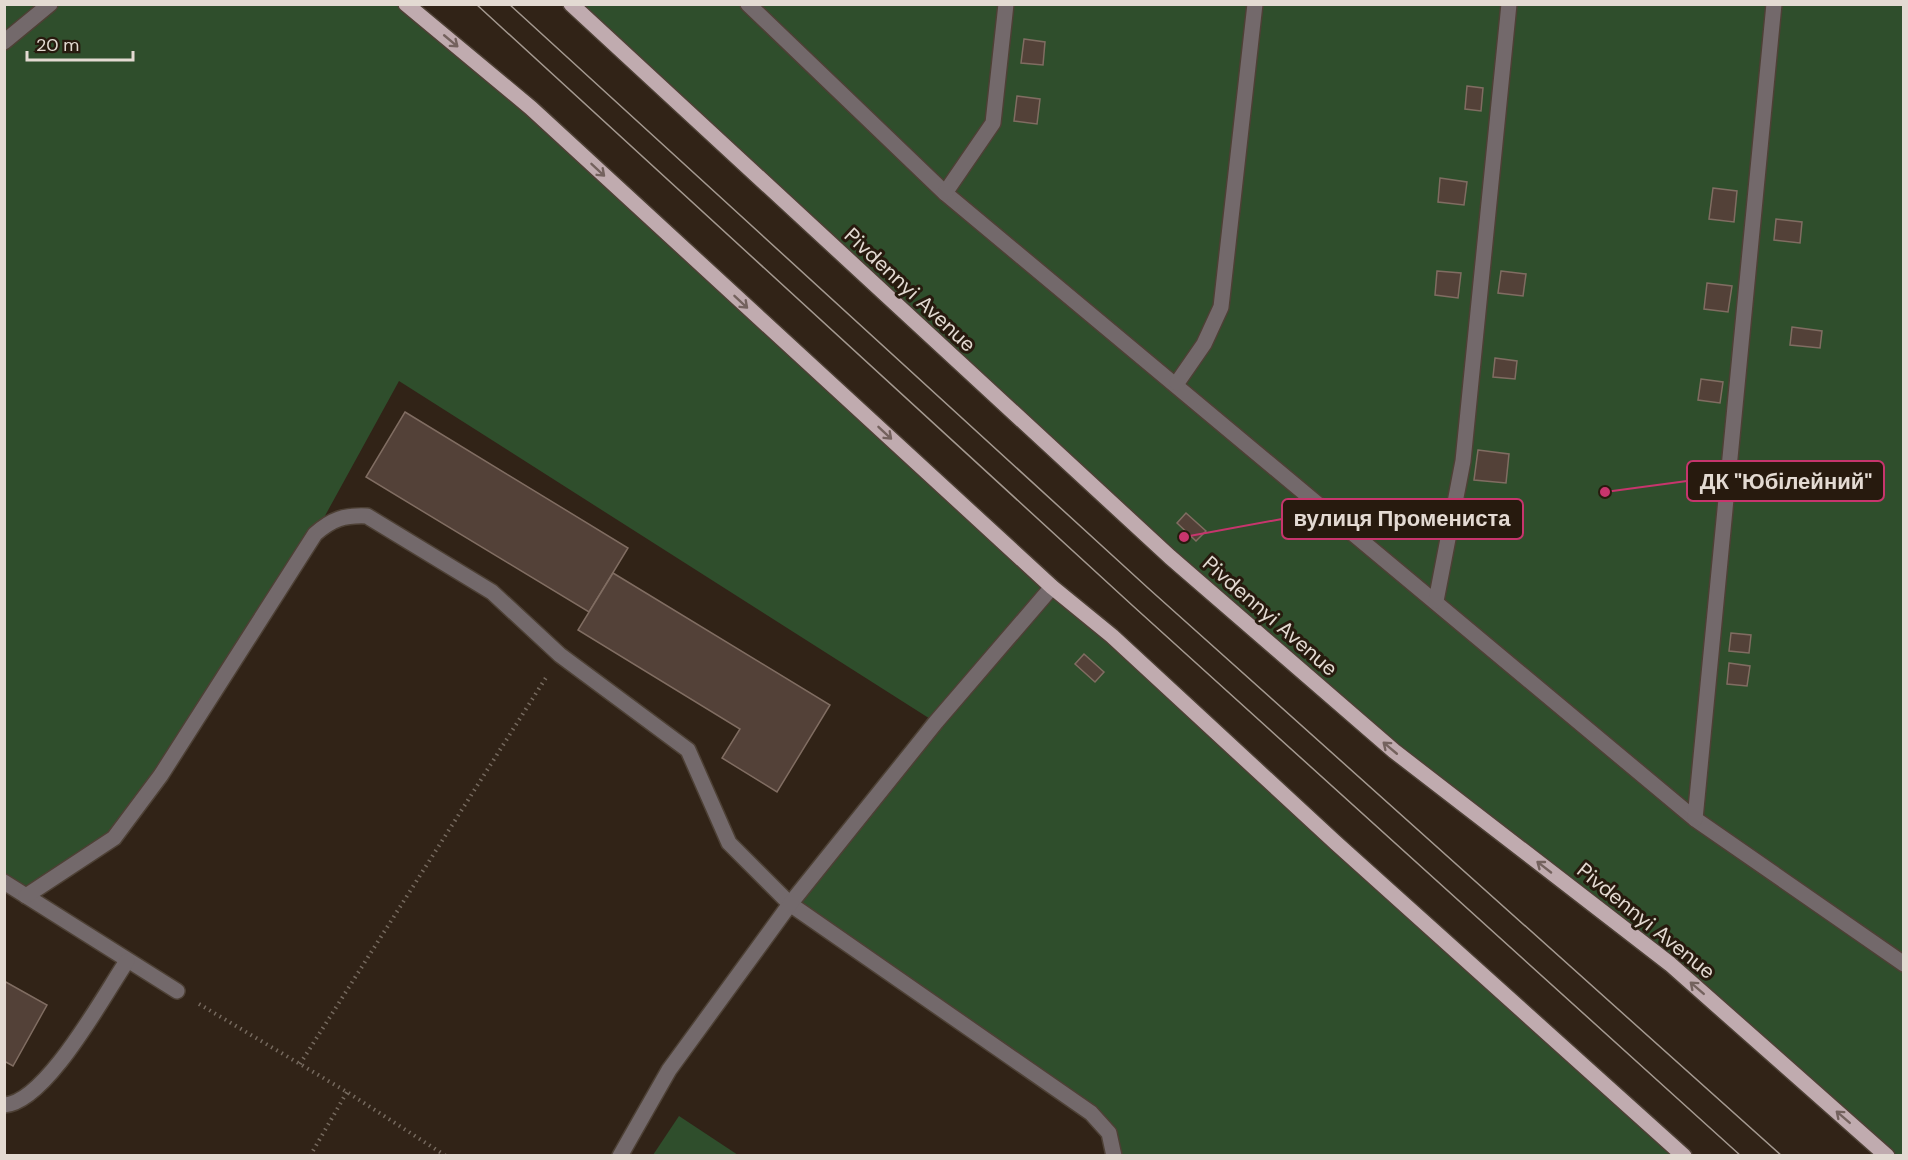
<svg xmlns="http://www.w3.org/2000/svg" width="1908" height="1160" viewBox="0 0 1908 1160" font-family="'DM Sans',sans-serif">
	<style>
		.green { fill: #2f4e2c }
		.building { fill: #534138; stroke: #806d62; stroke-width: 1.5 }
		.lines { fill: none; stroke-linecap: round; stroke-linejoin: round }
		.minor-casing { stroke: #4d4035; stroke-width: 18 }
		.major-casing { stroke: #4d4035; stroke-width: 18 }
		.path { stroke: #766a5f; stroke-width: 4; stroke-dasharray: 1.5 4.5; stroke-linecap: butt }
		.minor { stroke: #73696b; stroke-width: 15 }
		.major { stroke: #c0abaf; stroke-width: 15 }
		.tram { stroke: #a49990; stroke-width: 1.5 }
		.oneway { stroke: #74625e }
		.labels { text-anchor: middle; stroke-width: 6; stroke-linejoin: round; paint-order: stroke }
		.street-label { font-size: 21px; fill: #e3dad2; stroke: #271a0e }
		.leader { fill: none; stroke: #c7356d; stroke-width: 2 }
		.callout-dot { fill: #c7356d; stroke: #271a0e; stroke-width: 2 }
		.callout { fill: #271a0e; stroke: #c7356d; stroke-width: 2 }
		.callout-label { font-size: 22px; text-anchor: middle; font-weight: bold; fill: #e3dad2 }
	</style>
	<rect width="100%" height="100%" fill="#312317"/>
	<!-- green -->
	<g class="green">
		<path d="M406,4l1275,1151h-567l-5,-22 -319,-229 145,-182 -536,-341 -84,153 -201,304 -88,58 -21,-14 -1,-877z"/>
		<path d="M571,5h1332v1150h-16l-217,-191 -276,-213z"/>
		<path d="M679,1116l59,39h-85z"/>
	</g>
	<!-- building -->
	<g class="building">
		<path d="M1024,39l21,3 -2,23 -22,-2z"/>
		<path d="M1467,86l16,2 -2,23 -16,-2z"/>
		<path d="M1017,96l23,3 -3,25 -23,-3z"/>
		<path d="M1440,178l27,4 -3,23 -26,-3z"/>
		<path d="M1713,188l24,3 -3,31 -25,-3z"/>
		<path d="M1776,219l26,3 -2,21 -26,-3z"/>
		<path d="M1437,271l24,2 -3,25 -23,-3z"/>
		<path d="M1501,271l25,3 -3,22 -25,-3z"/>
		<path d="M1707,283l25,3 -4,26 -24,-3z"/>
		<path d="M1792,327l30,4 -2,17 -30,-3z"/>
		<path d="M1495,358l22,3 -2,18 -22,-2z"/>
		<path d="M1701,379l22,3 -3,21 -22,-3z"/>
		<path d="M405,412l223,136 -39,64 -223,-135z"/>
		<path d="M1478,450l31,4 -3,29 -32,-3z"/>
		<path d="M1689,472l25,3 -3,22 -24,-4z"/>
		<path d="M1186,513l20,18 -10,10 -19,-18z"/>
		<path d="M613,573l217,132 -53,87 -55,-34 18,-29 -162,-99z"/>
		<path d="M1731,633l20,2 -2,18 -20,-2z"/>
		<path d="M1084,654l20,18 -9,10 -20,-18z"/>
		<path d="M1729,663l21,3 -3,20 -20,-2z"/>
		<path d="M4,981l43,24 -34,61 -9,-5z"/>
	</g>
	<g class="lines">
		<defs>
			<g id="minor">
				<path d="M748,4l197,189 750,626 209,145"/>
				<path d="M4,42l46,-38"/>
				<path d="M945,193l48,-70 13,-119"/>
				<path d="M1177,383l27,-39 17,-37 34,-303"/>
				<path d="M1436,601l27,-140 46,-457"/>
				<path d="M1695,819l79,-815"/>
				<path d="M4,882l173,109"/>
				<path d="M26,896l88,-58 47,-63 154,-241c17,-15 29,-19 52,-18l125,76 68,63 128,95 41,93 61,61 301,209 18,20 5,23"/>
				<path d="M4,1105c42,-2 100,-110 123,-144"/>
				<path d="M620,1156l49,-86 121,-166 146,-182 116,-135"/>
			</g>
			<g id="major">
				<path d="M406,4l125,104 521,479 60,49 224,207 348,313"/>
				<path d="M571,4l599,553 224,194 276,213 217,192"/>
			</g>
		</defs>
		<!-- minor casing -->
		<use href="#minor" class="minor-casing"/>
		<!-- major casing -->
		<use href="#major" class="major-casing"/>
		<!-- path -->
		<g class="path">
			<path d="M199,1004l148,88 99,64"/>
			<path d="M300,1064l247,-388"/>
			<path d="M310,1156l37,-64"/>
		</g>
		<!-- minor -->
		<use href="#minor" class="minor"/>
		<!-- major -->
		<use href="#major" class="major"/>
		<!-- tram -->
		<g class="tram">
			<path d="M476,4l657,602 608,550"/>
			<path d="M509,4l639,584 634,568"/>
		</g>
	</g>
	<!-- one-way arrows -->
	<defs><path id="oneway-shaft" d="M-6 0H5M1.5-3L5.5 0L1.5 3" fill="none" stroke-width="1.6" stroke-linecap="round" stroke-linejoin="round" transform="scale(1.5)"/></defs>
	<g class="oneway">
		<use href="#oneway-shaft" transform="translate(451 41) rotate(40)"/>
		<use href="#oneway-shaft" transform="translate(598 170) rotate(43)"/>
		<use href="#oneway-shaft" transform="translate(741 302) rotate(43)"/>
		<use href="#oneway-shaft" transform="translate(885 433) rotate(43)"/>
		<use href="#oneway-shaft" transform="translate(1390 748) rotate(-140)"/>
		<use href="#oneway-shaft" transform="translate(1544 867) rotate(-142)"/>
		<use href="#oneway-shaft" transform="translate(1697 988) rotate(-139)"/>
		<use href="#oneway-shaft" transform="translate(1843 1117) rotate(-139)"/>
	</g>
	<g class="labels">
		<!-- street labels -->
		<g class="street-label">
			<text transform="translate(910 290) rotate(43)" y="7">Pivdennyi Avenue</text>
			<text transform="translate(1270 616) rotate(41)" y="7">Pivdennyi Avenue</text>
			<text transform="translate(1646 921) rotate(39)" y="7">Pivdennyi Avenue</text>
		</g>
	</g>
	<!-- callouts -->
	<path class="leader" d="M1605 492L1687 481M1184 537L1282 519"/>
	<g class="callout-dot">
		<circle cx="1605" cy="492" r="6"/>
		<circle cx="1184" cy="537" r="6"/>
	</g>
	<g class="callout">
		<rect x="1687" y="461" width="197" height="40" rx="6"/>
		<rect x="1282" y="499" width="241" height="40" rx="6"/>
	</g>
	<g class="callout-label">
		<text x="1786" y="489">ДК "Юбілейний"</text>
		<text x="1402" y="526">вулиця Промениста</text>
	</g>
	<!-- border -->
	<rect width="1908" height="1160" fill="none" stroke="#e3dad2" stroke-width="12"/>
	<!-- scale -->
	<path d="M27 51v9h106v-9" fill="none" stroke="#e3dad2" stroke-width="3"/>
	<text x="36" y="51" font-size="18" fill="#e3dad2" stroke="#271a0e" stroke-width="4.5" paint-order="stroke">20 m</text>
</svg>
